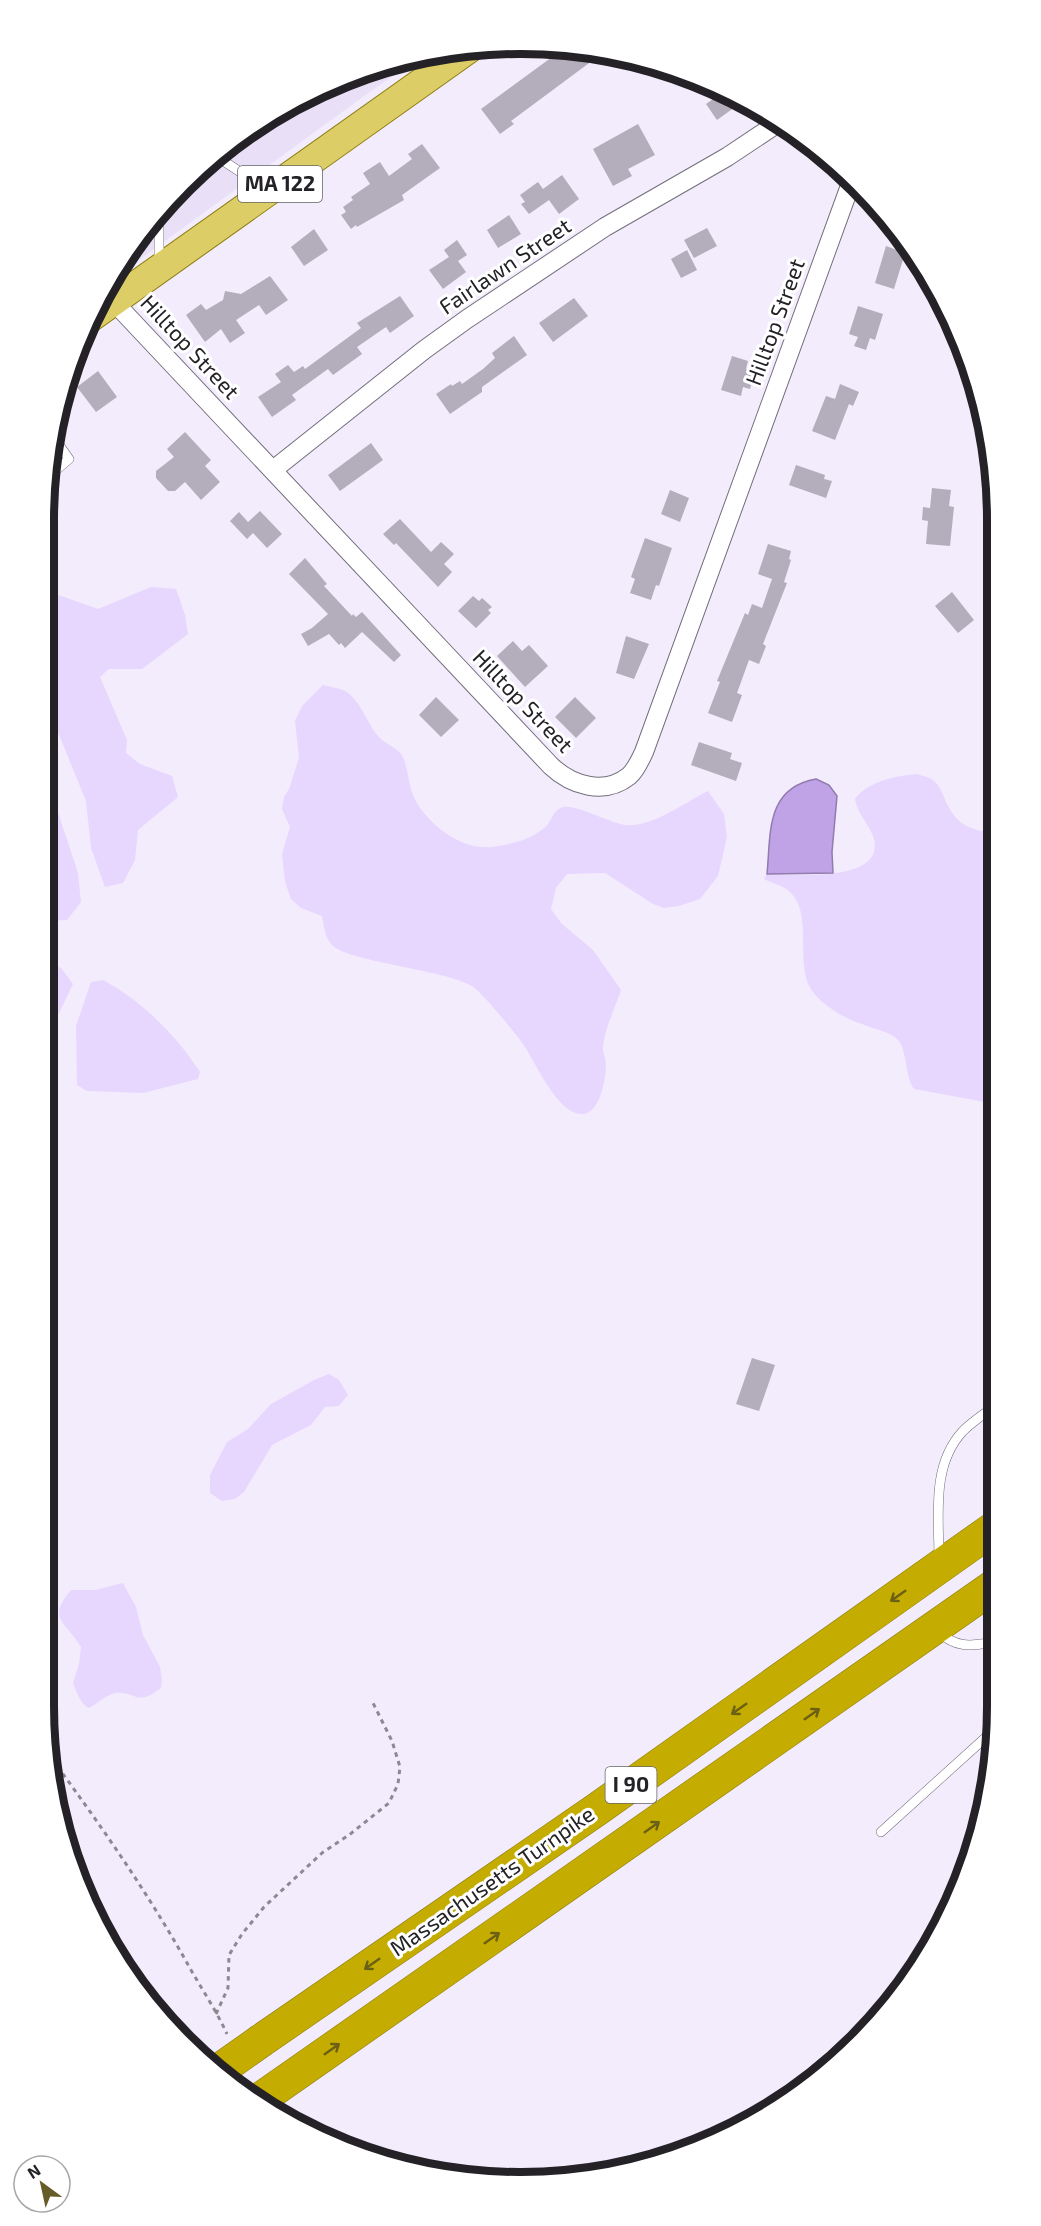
<svg xmlns="http://www.w3.org/2000/svg" width="1041" height="2226" viewBox="0 0 1041 2226" font-family="'Exo 2',sans-serif">
	<style>
		.built { fill: #e9e0f7 }
		.green { fill: #e7d7fe }
		.water { fill: #c0a3e7; stroke: #917cad; stroke-width: 1.5 }
		.building { fill: #b3adbc }
		.lines { fill: none; stroke-linecap: round; stroke-linejoin: round }
		.lane-casing { stroke: #736e7b; stroke-width: 10 }
		.street-casing { stroke: #736e7b; stroke-width: 20 }
		.primary-casing { stroke: #8c7c0e; stroke-width: 30 }
		.highway-casing { stroke: #8c7c0e; stroke-width: 34 }
		.path { stroke: #8d8993; stroke-width: 3; stroke-dasharray: 4.5 4.5; stroke-linecap: butt }
		.lane { stroke: #fff; stroke-width: 9 }
		.street { stroke: #fff; stroke-width: 18 }
		.primary { stroke: #dccd66; stroke-width: 28 }
		.highway { stroke: #c4ac00; stroke-width: 33 }
		.highway-bridge-casing { stroke: #8c7c0e; stroke-width: 34; stroke-linecap: butt }
		.highway-bridge { stroke: #c4ac00; stroke-width: 33 }
		.oneway { stroke: #6c6015 }
		.labels { text-anchor: middle; stroke-width: 6; stroke-linejoin: round; paint-order: stroke }
		.shield { fill: #fff; stroke: #666468; stroke-width: 1.5 }
		.shield-label { font-size: 21px; font-weight: bold; fill: #242227 }
		.street-label { font-size: 22px; fill: #242227; stroke: #fff }
		.rim { fill: none; stroke: #242227; stroke-width: 8 }
	</style>
	<rect width="100%" height="100%" fill="#f3ecfc"/>
	<!-- built -->
	<path class="built" d="M426,53l-59,41 -228,166 -5,-17 49,-60 72,-59 83,-44z"/>
	<!-- green -->
	<g class="green">
		<path d="M151,587l25,2 9,26 3,19 -46,35h-33l-9,8 27,63 -1,13 14,11 32,12 6,21 -40,33 -3,30 -12,23 -18,4 -14,-39 -5,-47 -42,-103v-108l54,19z"/>
		<path d="M323,685c7,2 16,3 22,6 17,10 22,34 35,47 6,6 17,10 22,17 6,11 6,28 11,40 11,27 48,56 79,52 17,-2 37,-7 51,-18 9,-6 9,-20 21,-22 13,-2 46,16 61,18 26,3 59,-22 83,-34l16,23 3,23 -9,39 -18,23 -21,7 -15,2 -11,-4 -48,-31 -38,1 -11,14 -5,21 11,15 31,26 28,40c-6,18 -16,38 -18,56 -1,6 3,12 3,18 0,15 -6,49 -23,50 -25,2 -47,-51 -60,-70 -6,-9 -43,-54 -51,-58 -30,-17 -124,-24 -140,-41 -7,-8 -8,-18 -10,-29l-21,-8 -10,-9 -6,-17 -3,-28 8,-27 -8,-18 2,-12 5,-8 10,-31 -4,-37 7,-15z"/>
		<path d="M44,770l34,103 3,29 -14,18 -23,1z"/>
		<path d="M917,774c5,2 13,3 17,7 6,5 9,13 12,21 11,23 23,28 49,31l1,271 -82,-15c-10,-14 -6,-41 -18,-51 -9,-7 -23,-9 -34,-14 -16,-5 -39,-18 -49,-32 -20,-27 2,-78 -24,-101 -6,-5 -17,-8 -25,-12l3,-5c25,0 122,10 106,-38 -5,-13 -16,-23 -18,-37 13,-18 41,-23 62,-25z"/>
		<path d="M44,960l17,8 12,16 -16,33 -7,5 -6,-6z"/>
		<path d="M103,980c39,21 73,55 97,92l-2,7 -55,14 -56,-2 -10,-6 -1,-59 15,-44z"/>
		<path d="M329,1374l10,6 9,15 -9,11 -14,1 -14,18 -39,20 -28,47 -9,7 -13,2 -12,-8v-18l17,-33 21,-13 23,-25 43,-24z"/>
		<path d="M123,1583l13,24 7,28 17,32 2,13 -1,8c-25,20 -25,2 -46,5 -9,2 -18,11 -26,15 -9,-4 -12,-16 -16,-25l6,-19 2,-17c-15,-26 -35,-27 -10,-57h24z"/>
	</g>
	<!-- water -->
	<path class="water" d="M816,779l13,6 8,11 -5,56 1,21 -66,1c4,-40 -2,-86 49,-95z"/>
	<!-- building -->
	<g class="building">
		<path d="M563,49l41,3 -93,69 3,3 -14,10 -19,-25z"/>
		<path d="M723,92l19,10 -25,18 -11,-16z"/>
		<path d="M638,124l17,31 -27,14 4,7 -19,10 -20,-37z"/>
		<path d="M422,144l18,24 -38,27 2,5 -47,27 -1,-2 -5,4 -10,-14 5,-3 -3,-5 10,-7 -2,-3 19,-13 -7,-11 17,-11 9,14 23,-17 -4,-5z"/>
		<path d="M562,175l17,24 -20,15 -10,-14 -20,14 -8,-10 4,-2 -5,-7 18,-13 5,7z"/>
		<path d="M509,215l12,19 -23,14 -11,-18z"/>
		<path d="M707,228l10,18 -23,12 -10,-18z"/>
		<path d="M314,229l14,21 -24,16 -13,-19z"/>
		<path d="M457,240l10,15 -9,6 8,11 -23,17 -14,-19 20,-13 -5,-7z"/>
		<path d="M886,246l19,7 -11,36 -19,-6z"/>
		<path d="M687,250l10,20 -16,8 -10,-19z"/>
		<path d="M270,276l18,24 -22,15 -7,-10 -23,15 9,13 -15,10 -9,-14 -16,13 -19,-27 15,-11 5,6 17,-10 2,-9 16,3z"/>
		<path d="M400,296l14,20 -24,17 -4,-6 -29,20 5,7 -29,21 -5,-6 -36,26 4,5 -24,17 -14,-20 23,-15 -6,-8 13,-9 6,7 9,-6 2,3 56,-41 -4,-5z"/>
		<path d="M574,298l14,18 -35,26 -14,-19z"/>
		<path d="M858,306l25,8 -8,26 -5,-2 -4,12 -12,-4 4,-9 -9,-3z"/>
		<path d="M514,336l13,19 -45,32v5l-32,22 -14,-20 15,-10 1,2 8,-5 2,3 21,-15 12,-11 -3,-5z"/>
		<path d="M732,356l16,5 -2,8 9,3 -5,17 -7,-2 -2,9 -20,-6z"/>
		<path d="M98,371l19,26 -21,15 -19,-25z"/>
		<path d="M840,384l19,8 -6,14 -4,-2 -14,36 -23,-9 14,-35 9,3z"/>
		<path d="M185,432l26,28 -6,6 15,16 -19,18 -16,-18 -10,9h-7l-12,-13v-7l18,-14 -7,-8z"/>
		<path d="M371,443l12,17 -43,31 -12,-16z"/>
		<path d="M796,465l29,10 -1,4 8,2 -6,17 -37,-13z"/>
		<path d="M932,488l19,2 -2,16 5,1 -4,39 -24,-2 2,-23 -6,-1 1,-13 7,1z"/>
		<path d="M670,490l19,8 -9,24 -19,-8z"/>
		<path d="M260,511l22,23 -15,14 -14,-15 -6,6 -17,-18 9,-9 9,10z"/>
		<path d="M400,519l31,33 10,-10 13,12 -10,10 8,8 -14,15 -42,-44 -2,2 -11,-11z"/>
		<path d="M645,538l27,10 -13,38 -3,-1 -5,15 -21,-7 5,-14 -4,-2z"/>
		<path d="M768,544l23,7 -2,8 2,1 -7,22 3,1 -24,61 3,2 -7,18 -10,-4 -12,33 5,2 -10,27 -24,-9 12,-31 -3,-1 28,-68 3,2 4,-11 10,4 10,-29 -14,-5z"/>
		<path d="M305,558l22,26 -3,2 28,30 1,-2 3,3 6,-5 39,43 -7,7 -32,-30 -17,16 -4,-5 -2,2 -10,-11 -21,12 -7,-12 11,-6 16,-14 -39,-40z"/>
		<path d="M952,592l22,28 -16,13 -23,-27z"/>
		<path d="M473,596l6,5 3,-3 10,9 -4,3 3,3 -15,15 -18,-17z"/>
		<path d="M626,636l23,8 -15,35 -18,-6z"/>
		<path d="M513,641l9,10 7,-6 19,21 -23,21 -28,-31z"/>
		<path d="M436,697l23,23 -18,17 -22,-22z"/>
		<path d="M575,697l21,21 -20,20 -21,-21z"/>
		<path d="M699,742l33,11 -2,6 12,4 -6,18 -45,-16z"/>
		<path d="M752,1358l23,7 -16,46 -23,-7z"/>
	</g>
	<g class="lines">
		<defs>
			<g id="lane">
				<path d="M215,158l10,4 40,26"/>
				<path d="M159,264v-52"/>
				<path d="M48,477l21,-18 -17,-24"/>
				<path d="M939,1559c0,-43 -8,-94 24,-128 10,-10 22,-18 34,-26"/>
				<path d="M939,1632c19,18 35,13 58,10"/>
				<path d="M881,1832l114,-103"/>
			</g>
			<g id="street">
				<path d="M114,302l437,464c20,19 53,30 78,10 7,-6 11,-16 15,-24l207,-569"/>
				<path d="M273,470l151,-120 43,-31 138,-92 122,-70 51,-34"/>
			</g>
			<path id="primary" d="M90,318l380,-270"/>
			<g id="highway">
				<path d="M262,2040l334,-230 401,-284"/>
				<path d="M259,2100l738,-516"/>
			</g>
		</defs>
		<!-- lane casing -->
		<use href="#lane" class="lane-casing"/>
		<!-- street casing -->
		<use href="#street" class="street-casing"/>
		<!-- primary casing -->
		<use href="#primary" class="primary-casing"/>
		<!-- highway casing -->
		<use href="#highway" class="highway-casing"/>
		<!-- path -->
		<g class="path">
			<path d="M52,1759c50,68 98,137 139,211 12,21 26,42 36,64"/>
			<path d="M216,2014l12,-26 1,-33 13,-21 22,-27 58,-54 27,-18 40,-32 9,-19 2,-17 -8,-26 -20,-40"/>
		</g>
		<!-- lane -->
		<use href="#lane" class="lane"/>
		<!-- street -->
		<use href="#street" class="street"/>
		<!-- primary -->
		<use href="#primary" class="primary"/>
		<!-- highway -->
		<use href="#highway" class="highway"/>
		<defs>
			<path id="highway-bridge" d="M221,2069l41,-29"/>
		</defs>
		<!-- highway-bridge casing -->
		<use href="#highway-bridge" class="highway-bridge-casing"/>
		<!-- highway-bridge -->
		<use href="#highway-bridge" class="highway-bridge"/>
	</g>
	<!-- one-way arrows -->
	<defs><path id="oneway-shaft" d="M-6 0H5M1.5-3L5.5 0L1.5 3" fill="none" stroke-width="1.6" stroke-linecap="round" stroke-linejoin="round" transform="scale(1.5)"/></defs>
	<g class="oneway">
		<use href="#oneway-shaft" transform="translate(898 1596) rotate(145)"/>
		<use href="#oneway-shaft" transform="translate(739 1709) rotate(145)"/>
		<use href="#oneway-shaft" transform="translate(812 1714) rotate(-35)"/>
		<use href="#oneway-shaft" transform="translate(652 1827) rotate(-35)"/>
		<use href="#oneway-shaft" transform="translate(492 1938) rotate(-35)"/>
		<use href="#oneway-shaft" transform="translate(372 1964) rotate(145)"/>
		<use href="#oneway-shaft" transform="translate(332 2049) rotate(-35)"/>
	</g>
	<g class="labels">
		<!-- shield labels -->
		<g class="shield">
			<rect x="238" y="166" width="84" height="36" rx="4.5"/>
			<rect x="605.5" y="1767" width="51" height="36" rx="4.5"/>
		</g>
		<g class="shield-label">
			<text x="280" y="191">MA 122</text>
			<text x="631" y="1792">I 90</text>
		</g>
		<!-- street labels -->
		<g class="street-label">
			<text transform="translate(505 266) rotate(-34)" y="8">Fairlawn Street</text>
			<text transform="translate(775 322) rotate(-70)" y="8">Hilltop Street</text>
			<text transform="translate(190 347) rotate(47)" y="8">Hilltop Street</text>
			<text transform="translate(523 701) rotate(46)" y="8">Hilltop Street</text>
			<text transform="translate(492 1881) rotate(-35)" y="8">Massachusetts Turnpike</text>
		</g>
	</g>
	<!-- crop -->
	<path d="M0 0H1041V2226H0ZM520 54H521A466 466 0 0 1 987 520V1706A466 466 0 0 1 521 2172H520A466 466 0 0 1 54 1706V520A466 466 0 0 1 520 54Z" fill="#fff" fill-rule="evenodd"/>
	<path class="rim" d="M520 54H521A466 466 0 0 1 987 520V1706A466 466 0 0 1 521 2172H520A466 466 0 0 1 54 1706V520A466 466 0 0 1 520 54Z"/>
	<!-- north arrow -->
	<g transform="translate(42 2184) rotate(327)"><circle r="28" fill="#ffffff" stroke="#a7a7a9" stroke-width="1.5"/>
	<path d="M0-4.5L10 22L0 15L-10 22Z" fill="#655c28"/>
	<text y="-9" font-size="16" font-weight="bold" text-anchor="middle" fill="#242227">N</text>
	</g>
</svg>
